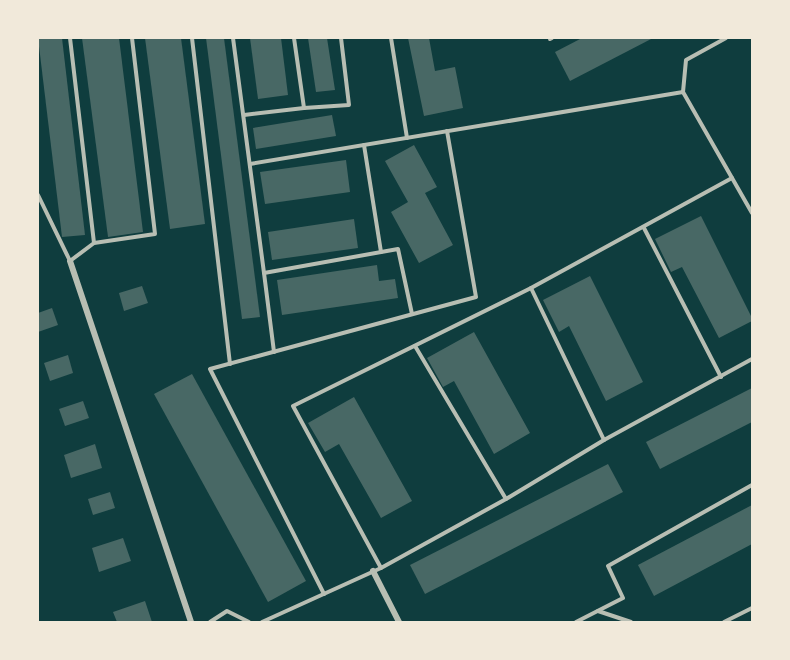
<svg xmlns="http://www.w3.org/2000/svg" width="790" height="660" viewBox="0 0 790 660" font-family="'Sofia Sans Condensed',sans-serif">
	<style>
		.building { fill: #486865 }
		.lines { fill: none; stroke-linecap: round; stroke-linejoin: round }
		.service { stroke: #b8beb3; stroke-width: 4 }
		.minor { stroke: #b8beb3; stroke-width: 6 }
	</style>
	<rect width="100%" height="100%" fill="#0f3d3e"/>
	<!-- building -->
	<g class="building">
		<path d="M38,38h24l23,197 -23,2z"/>
		<path d="M82,38h37l24,194 -35,5z"/>
		<path d="M145,38h36l24,186 -35,5z"/>
		<path d="M206,38h18l36,279 -18,2z"/>
		<path d="M250,38h31l7,57 -30,4z"/>
		<path d="M308,38h19l8,52 -19,2z"/>
		<path d="M408,38h21l6,33 20,-4 8,41 -39,8z"/>
		<path d="M582,38h71l-83,43 -15,-29z"/>
		<path d="M332,115l4,21 -80,13 -3,-21z"/>
		<path d="M414,145l23,42 -12,6 28,52 -34,18 -28,-51 17,-10 -23,-41z"/>
		<path d="M346,160l4,32 -85,12 -5,-32z"/>
		<path d="M701,216l51,102v3l-33,17 -37,-71 -11,5 -16,-33z"/>
		<path d="M354,219l4,29 -86,12 -4,-28z"/>
		<path d="M377,265l2,16 16,-2 3,19 -116,17 -5,-35z"/>
		<path d="M590,276l53,106 -37,19 -37,-75 -10,6 -16,-32z"/>
		<path d="M142,286l6,17 -24,8 -5,-18z"/>
		<path d="M52,308l6,17 -20,7v-19z"/>
		<path d="M474,332l56,101 -36,21 -40,-73 -11,6 -16,-29z"/>
		<path d="M68,355l5,18 -23,8 -6,-18z"/>
		<path d="M192,374l114,207 -38,21 -114,-208z"/>
		<path d="M752,388v34l-92,47 -14,-27z"/>
		<path d="M354,397l58,104 -31,17 -42,-74 -14,8 -17,-29z"/>
		<path d="M83,401l6,17 -24,8 -6,-17z"/>
		<path d="M95,444l7,24 -31,10 -7,-23z"/>
		<path d="M608,464l15,28 -198,102 -15,-29z"/>
		<path d="M110,492l5,16 -22,7 -5,-16z"/>
		<path d="M752,505v39l-98,52 -16,-31z"/>
		<path d="M123,538l8,23 -32,11 -7,-24z"/>
		<path d="M145,601l7,21h-35l-4,-10z"/>
	</g>
	<g class="lines">
		<!-- service -->
		<g class="service">
			<path d="M192,38l38,326"/>
			<path d="M233,38l31,235"/>
			<path d="M391,38l16,100"/>
			<path d="M726,38l-40,22 -3,32 69,121"/>
			<path d="M550,39l2,-1"/>
			<path d="M304,108l45,-3 -8,-67"/>
			<path d="M244,115l60,-7 -10,-70"/>
			<path d="M364,145l17,107"/>
			<path d="M250,164l433,-72"/>
			<path d="M38,195l32,66 24,-18 -24,-205"/>
			<path d="M644,228l77,149"/>
			<path d="M94,243l61,-9 -23,-196"/>
			<path d="M531,288l201,-110"/>
			<path d="M415,346l91,153"/>
			<path d="M274,352l-10,-79 134,-24 14,65"/>
			<path d="M381,568l-88,-162 238,-118 73,152"/>
			<path d="M324,594l-114,-225 266,-72 -29,-166"/>
			<path d="M598,611l33,11"/>
			<path d="M210,622l17,-11 22,11"/>
			<path d="M262,622l119,-54 125,-69 98,-59 148,-81"/>
			<path d="M576,622l47,-24 -15,-32 144,-81"/>
			<path d="M724,622l28,-14"/>
		</g>
		<!-- minor -->
		<g class="minor">
			<path d="M70,261l121,361"/>
			<path d="M373,571l26,51"/>
		</g>
	</g>
	<!-- border -->
	<rect width="790" height="660" fill="none" stroke="#f1e9da" stroke-width="78"/>
</svg>
